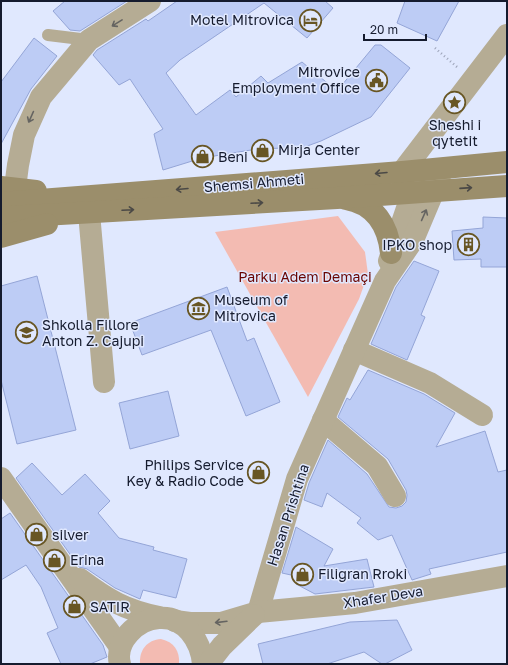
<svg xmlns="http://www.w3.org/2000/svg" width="508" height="665" viewBox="0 0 508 665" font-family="'Golos Text',sans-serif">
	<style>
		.green { fill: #f3bbb2 }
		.building { fill: #bdccf5; stroke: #94a5d7 }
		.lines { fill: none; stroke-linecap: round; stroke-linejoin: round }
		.path { stroke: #9ba2b7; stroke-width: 2.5; stroke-dasharray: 1 3; stroke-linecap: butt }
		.lane { stroke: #b5ac94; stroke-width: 12 }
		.street { stroke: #b5ac94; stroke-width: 22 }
		.secondary { stroke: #9b8e6b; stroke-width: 22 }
		.oneway { stroke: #656461 }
		.oneway2 { stroke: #4b4946 }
		.labels { text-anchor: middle; stroke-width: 3; stroke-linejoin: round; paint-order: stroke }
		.poi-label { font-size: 14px; fill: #151b2e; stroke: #e0e8fe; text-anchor: start }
		.street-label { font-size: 14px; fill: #151b2e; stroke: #e0e8fe }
		.park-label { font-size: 14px; fill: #690402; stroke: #e0e8fe }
	</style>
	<rect width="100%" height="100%" fill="#e0e8fe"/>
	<!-- green -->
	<g class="green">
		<path d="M338,216l27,36 3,22 -9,25 -51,98 -93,-165z"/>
		<path d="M161,639c13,3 19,12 18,25h-39c-1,-14 7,-24 21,-25z"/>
	</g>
	<!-- building -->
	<g class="building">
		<path d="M65,1h62l-47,30 -10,-1 -17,-19z"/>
		<path d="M177,1h148l8,7 -26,30 -43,-35 -84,57 -14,13 30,42 34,-25 6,7 25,-21 7,7 34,-21 35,29 38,-46h6l29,23 -39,49 -50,24 -33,12 -4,-5 -27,1 -55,9 -39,12 -9,-36 9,-5 -33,-50 -11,6 -26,-30 4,-5 49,-31 2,2z"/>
		<path d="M405,1h54l-22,40 -40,-18z"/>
		<path d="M34,38l23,18 -26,33 -30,55v-62z"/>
		<path d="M483,217l24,1v49h-26v-8l-27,1 -2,-29 31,-3z"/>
		<path d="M414,261l25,10 -18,44 4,2 -18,43 -36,-16 25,-57z"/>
		<path d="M37,276l39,154 -59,14 -16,-64v-94z"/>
		<path d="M227,287l20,54 7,-3 26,64 -34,14 -35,-86 -69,25 -12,-32z"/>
		<path d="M368,370l56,24 31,19 -19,34 49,-16 13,41 9,-2v82l-78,17 2,5 -19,6 -20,-45 -14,5 -21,-17 4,-5 -34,-25 -5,14 -18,-7 5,-17 19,-43 39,34 22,33 7,1 6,-2 4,-4 1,-7 -1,-5 -18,-31 -50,-42 9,-19 3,2z"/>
		<path d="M168,391l11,45 -49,13 -11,-46z"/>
		<path d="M32,463l30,32 23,-21 25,27 -12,12 21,25 35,9 -1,3 34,9 -11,39 -33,-8 -3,9 -25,-11 -28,-19 -8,-2 -63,-89z"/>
		<path d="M10,513l93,132 4,12 -17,7h-29l-14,-31 11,-5 -17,-41 -15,-22 -25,15v-61z"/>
		<path d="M296,527l37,22 -9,17 43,-7 7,28 -59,7 -19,-10 4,-7 -18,-4z"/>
		<path d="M397,620l15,30 -27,14h-3l-18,-12 -37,12h-64l-5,-20 92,-22z"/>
	</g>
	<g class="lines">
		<!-- path -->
		<path class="path" d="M435,48l22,19"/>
		<!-- lane -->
		<path class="lane" d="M48,35l41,5"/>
		<!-- street -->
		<g class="street">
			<path d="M402,172l105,-137"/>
			<path d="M15,188l3,-23 6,-30 17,-38 48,-57 61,-39"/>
			<path d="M89,213l15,169"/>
			<path d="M389,261l29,-85"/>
			<path d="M354,350l76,33 52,32"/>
			<path d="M323,420l54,46 18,30"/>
			<path d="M1,478l119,169"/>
			<path d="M80,579c28,21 45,31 79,38"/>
			<path d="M258,612l39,-133 88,-198 28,-41 27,-64"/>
			<path d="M175,621l15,2h31l37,-11 97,-9 152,-27"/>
			<path d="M120,664c-6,-22 17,-45 39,-46 26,-2 42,23 44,46"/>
			<path d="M208,664l14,-18 32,-31"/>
		</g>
		<!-- secondary -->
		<g class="secondary">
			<path d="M1,187l35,4"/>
			<path d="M346,199c29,5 42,26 45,54"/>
			<path d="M1,203l401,-31 105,-10"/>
			<path d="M8,217l329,-19 170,-12"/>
			<path d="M1,237l46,-13"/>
		</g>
	</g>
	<!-- one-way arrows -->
	<defs><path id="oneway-shaft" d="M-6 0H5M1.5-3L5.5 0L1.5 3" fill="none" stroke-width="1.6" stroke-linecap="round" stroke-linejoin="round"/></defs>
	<g class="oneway">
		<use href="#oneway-shaft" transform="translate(117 23) rotate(148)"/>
		<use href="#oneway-shaft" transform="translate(31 117) rotate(114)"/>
		<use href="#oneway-shaft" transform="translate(424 215) rotate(-66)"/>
		<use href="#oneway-shaft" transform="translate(221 622) rotate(173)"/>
	</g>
	<g class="oneway2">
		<use href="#oneway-shaft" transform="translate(381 173) rotate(175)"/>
		<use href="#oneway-shaft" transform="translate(466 188) rotate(-4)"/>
		<use href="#oneway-shaft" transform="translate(182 189) rotate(175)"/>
		<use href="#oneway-shaft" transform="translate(257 203) rotate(-3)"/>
		<use href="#oneway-shaft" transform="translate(128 210) rotate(-3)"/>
	</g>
	<!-- icons -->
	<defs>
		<symbol id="hotel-ring" viewBox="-11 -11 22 22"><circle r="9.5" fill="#e0e8fe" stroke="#685624" stroke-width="1.5"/><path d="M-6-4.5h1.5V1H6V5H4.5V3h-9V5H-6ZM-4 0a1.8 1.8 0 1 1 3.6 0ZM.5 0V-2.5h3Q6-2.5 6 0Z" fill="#685624"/></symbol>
		<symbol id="civic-ring" viewBox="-11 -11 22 22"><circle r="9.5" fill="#e0e8fe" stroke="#685624" stroke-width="1.5"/><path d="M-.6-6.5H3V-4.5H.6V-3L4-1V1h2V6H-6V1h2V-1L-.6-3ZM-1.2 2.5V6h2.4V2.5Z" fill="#685624"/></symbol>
		<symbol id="sight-ring" viewBox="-11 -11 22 22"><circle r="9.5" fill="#e0e8fe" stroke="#685624" stroke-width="1.5"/><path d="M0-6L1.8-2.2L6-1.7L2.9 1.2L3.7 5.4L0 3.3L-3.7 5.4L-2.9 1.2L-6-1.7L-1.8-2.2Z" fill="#685624"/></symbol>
		<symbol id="shop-ring" viewBox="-11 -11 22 22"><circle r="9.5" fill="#e0e8fe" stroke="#685624" stroke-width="1.5"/><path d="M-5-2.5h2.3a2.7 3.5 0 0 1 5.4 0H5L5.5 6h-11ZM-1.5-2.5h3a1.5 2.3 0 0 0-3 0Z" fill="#685624"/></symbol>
		<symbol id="building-ring" viewBox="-11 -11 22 22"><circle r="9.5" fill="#e0e8fe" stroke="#685624" stroke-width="1.5"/><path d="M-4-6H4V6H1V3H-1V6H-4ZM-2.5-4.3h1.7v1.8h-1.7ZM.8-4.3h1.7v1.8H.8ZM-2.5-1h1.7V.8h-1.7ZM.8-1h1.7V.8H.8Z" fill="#685624"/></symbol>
		<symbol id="museum-ring" viewBox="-11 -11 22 22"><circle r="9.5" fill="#e0e8fe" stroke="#685624" stroke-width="1.5"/><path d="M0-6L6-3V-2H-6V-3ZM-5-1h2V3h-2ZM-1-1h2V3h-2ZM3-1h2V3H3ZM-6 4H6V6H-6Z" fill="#685624"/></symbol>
		<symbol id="school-ring" viewBox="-11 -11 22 22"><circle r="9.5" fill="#e0e8fe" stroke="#685624" stroke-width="1.5"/><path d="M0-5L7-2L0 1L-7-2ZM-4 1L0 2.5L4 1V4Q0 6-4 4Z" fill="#685624"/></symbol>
	</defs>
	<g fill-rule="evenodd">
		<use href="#hotel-ring" x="298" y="8" width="25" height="25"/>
		<use href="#civic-ring" x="364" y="68" width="25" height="25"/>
		<use href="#sight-ring" x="442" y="90" width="25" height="25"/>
		<use href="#shop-ring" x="250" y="138" width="25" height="25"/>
		<use href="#shop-ring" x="190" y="144" width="25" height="25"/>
		<use href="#building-ring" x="456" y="232" width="25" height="25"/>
		<use href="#museum-ring" x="186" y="296" width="25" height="25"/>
		<use href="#school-ring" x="14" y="320" width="25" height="25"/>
		<use href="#shop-ring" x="246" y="460" width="25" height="25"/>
		<use href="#shop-ring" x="24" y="522" width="25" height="25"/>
		<use href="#shop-ring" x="42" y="548" width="25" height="25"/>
		<use href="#shop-ring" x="290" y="562" width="25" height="25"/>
		<use href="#shop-ring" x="62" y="594" width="25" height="25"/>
	</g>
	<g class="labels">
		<!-- poi labels -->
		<g class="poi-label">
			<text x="294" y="25" text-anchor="end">Motel Mitrovica</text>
			<text x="360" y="77" text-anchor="end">Mitrovice<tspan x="360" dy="16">Employment Office</tspan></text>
			<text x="455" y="130" text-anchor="middle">Sheshi i<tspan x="455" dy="16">qytetit</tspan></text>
			<text x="278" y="155">Mirja Center</text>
			<text x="218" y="162">Beni</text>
			<text x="452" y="250" text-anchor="end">IPKO shop</text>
			<text x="214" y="305">Museum of<tspan x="214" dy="16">Mitrovica</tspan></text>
			<text x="42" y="330">Shkolla Fillore<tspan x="42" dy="16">Anton Z. Cajupi</tspan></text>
			<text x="244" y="470" text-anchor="end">Philips Service<tspan x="244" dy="16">Key &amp; Radio Code</tspan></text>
			<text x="52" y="540">silver</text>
			<text x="70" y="565">Erina</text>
			<text x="318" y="579">Filigran Rroki</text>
			<text x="90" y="612">SATIR</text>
		</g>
		<!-- street labels -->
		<g class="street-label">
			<text transform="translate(254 183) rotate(-5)" y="5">Shemsi Ahmeti</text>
			<text transform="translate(288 515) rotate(-72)" y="5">Hasan Prishtina</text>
			<text transform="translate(383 597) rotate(-9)" y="5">Xhafer Deva</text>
		</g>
		<!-- park labels -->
		<g class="park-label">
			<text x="305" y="282">Parku Adem Demaçi</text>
		</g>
	</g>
	<!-- border -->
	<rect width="508" height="665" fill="none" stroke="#151b2e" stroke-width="4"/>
	<!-- scale -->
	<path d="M364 34v6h62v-6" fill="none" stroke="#151b2e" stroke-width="2"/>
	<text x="370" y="34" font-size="12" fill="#151b2e" stroke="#e0e8fe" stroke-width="3" paint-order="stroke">20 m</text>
</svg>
